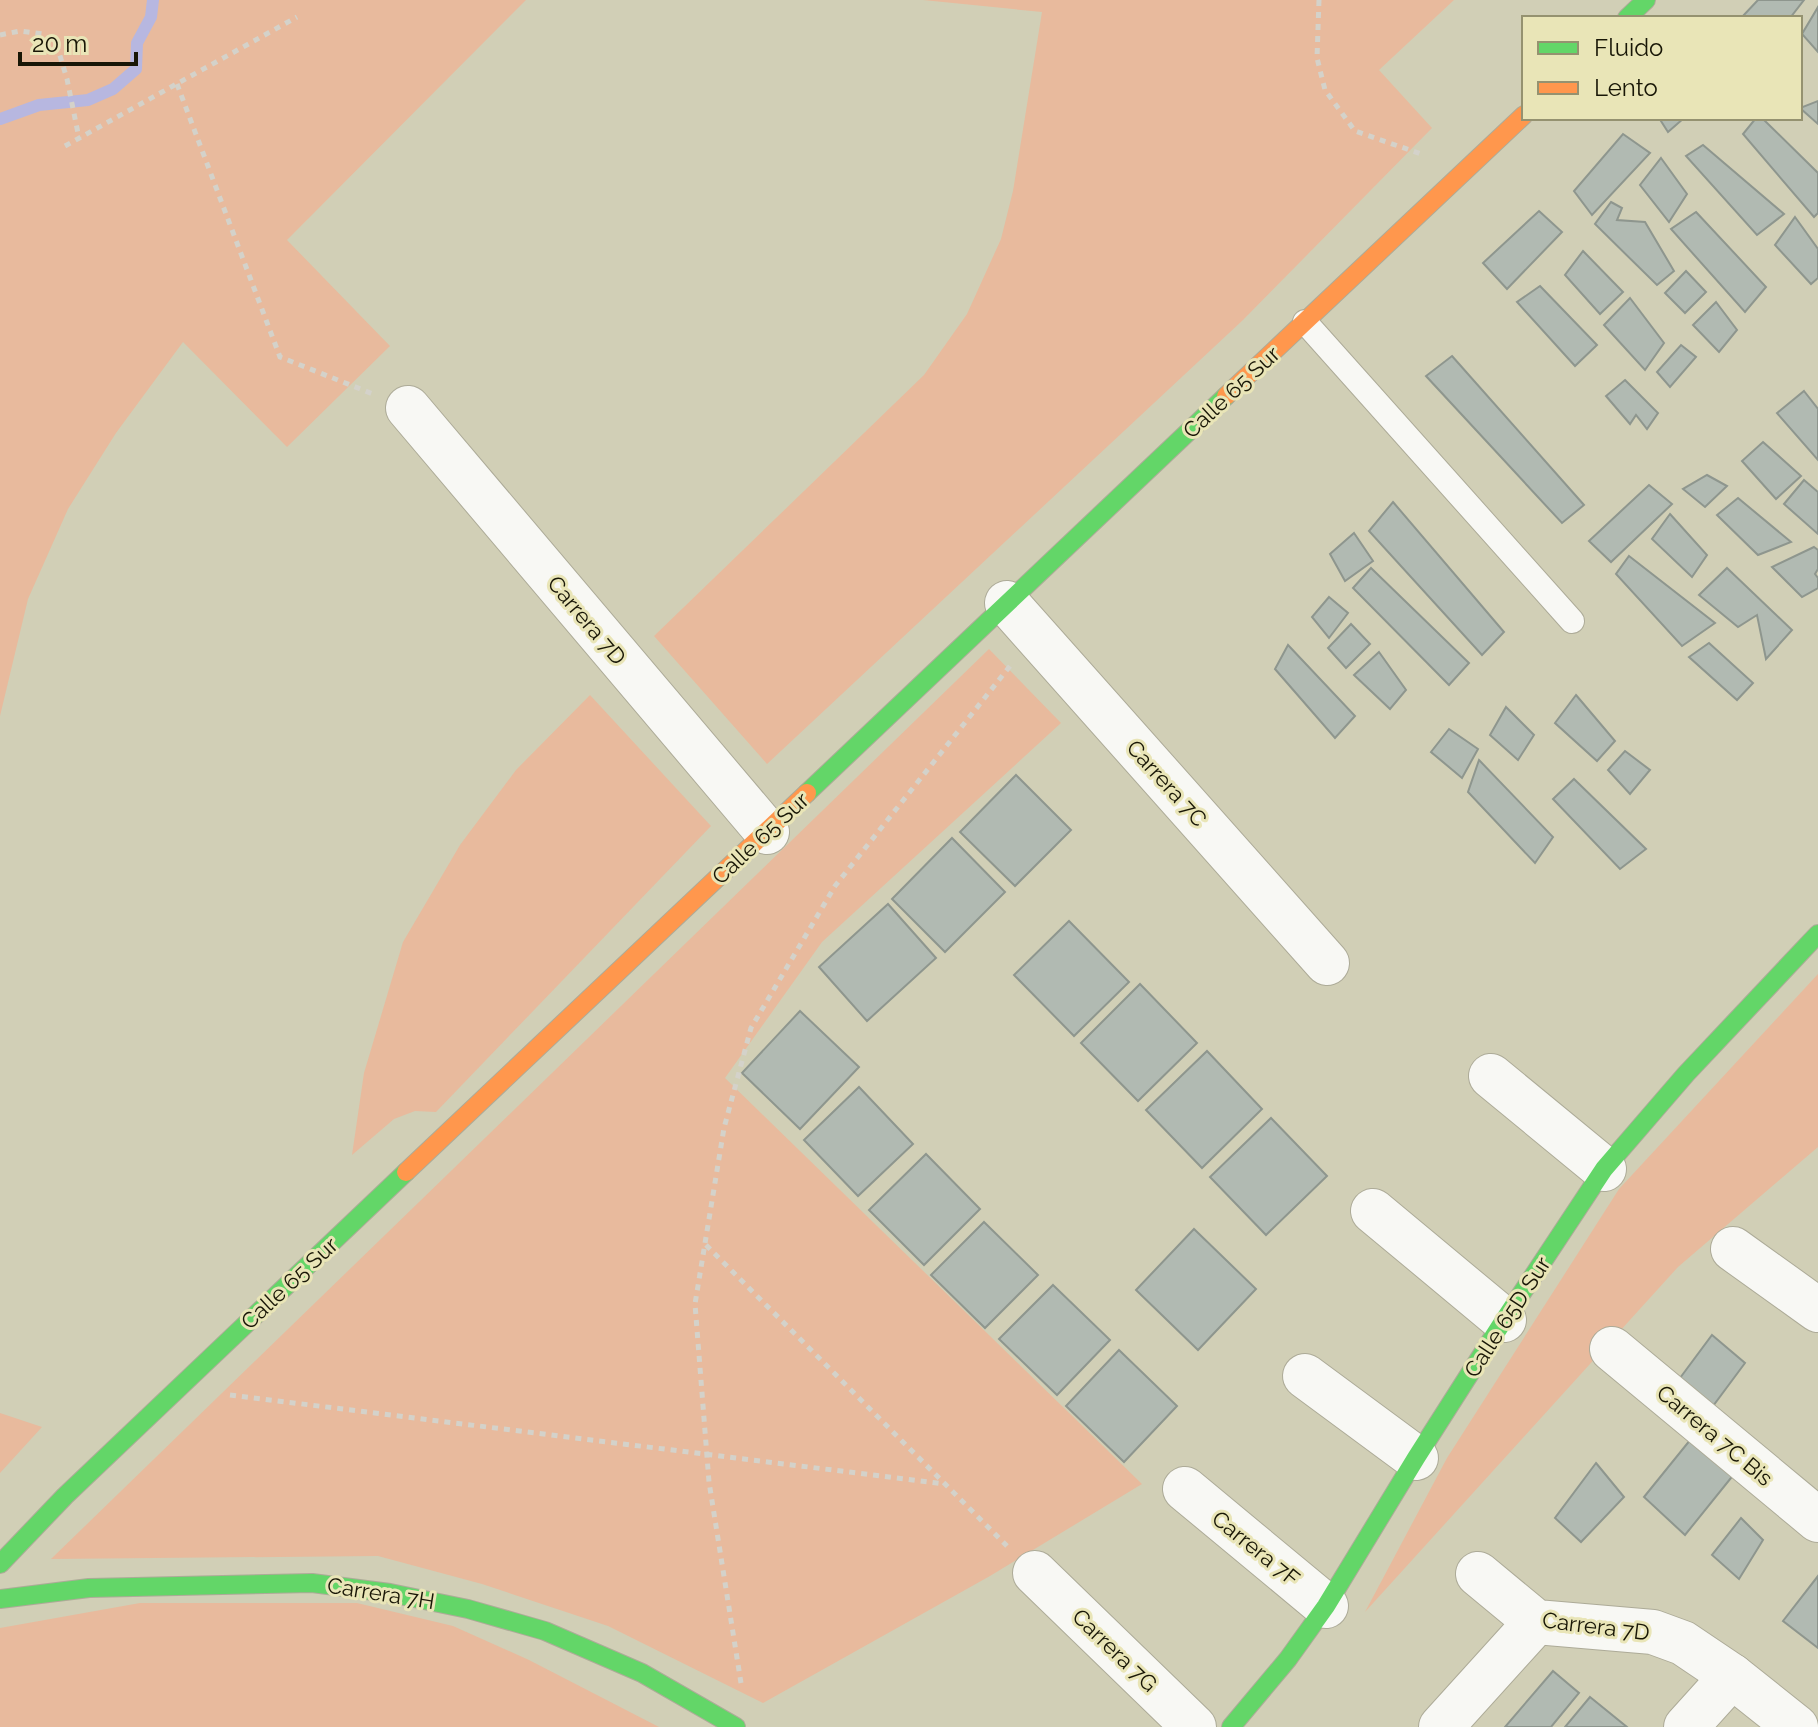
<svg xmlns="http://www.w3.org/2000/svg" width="1818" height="1727" viewBox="0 0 1818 1727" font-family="Raleway,sans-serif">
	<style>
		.green { fill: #e8ba9d }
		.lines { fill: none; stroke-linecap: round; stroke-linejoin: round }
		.stream { stroke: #b7b7e0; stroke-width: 12 }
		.building { fill: #b1bab2; stroke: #8e968e; stroke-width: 2 }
		.lane-casing { stroke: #adab98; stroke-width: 26 }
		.street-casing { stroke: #adab98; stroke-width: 46 }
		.fast-casing { stroke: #adab98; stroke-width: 20 }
		.slow-casing { stroke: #adab98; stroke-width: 20 }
		.path { stroke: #d4d2ca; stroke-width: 5; stroke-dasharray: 6 6; stroke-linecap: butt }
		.lane { stroke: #f8f8f4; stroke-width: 24 }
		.street { stroke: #f8f8f4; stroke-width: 44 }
		.fast { stroke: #63d668; stroke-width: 18 }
		.slow { stroke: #ff974d; stroke-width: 18 }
		.labels { text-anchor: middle; stroke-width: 6; stroke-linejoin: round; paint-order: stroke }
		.street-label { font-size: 22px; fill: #181606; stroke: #e9e5b7 }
	</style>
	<rect width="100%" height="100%" fill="#d1cfb6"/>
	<!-- green -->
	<g class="green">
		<path d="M0,0h526l-239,240 103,106 -103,101 -104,-105 -67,91 -48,76 -40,90 -28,117z"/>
		<path d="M923,0h531l-75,70 53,58 -189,192 -476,444 -113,-128 270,-261 43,-61 34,-75 12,-48 29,-179z"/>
		<path d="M989,649l72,74 -239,219 -97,136 417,406 -152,92 -227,127 -155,-77 -126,-42 -104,-28 -327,3z"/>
		<path d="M590,695l121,131 -275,286 -21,-1 -21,8 -42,36 12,-82 39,-131 57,-97 56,-75z"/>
		<path d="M1818,974v173l-140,120 -313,345 82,-154 172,-269z"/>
		<path d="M0,1413l42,14 -42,46z"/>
		<path d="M140,1603h217l96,23 76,34 130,67h-659v-99z"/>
	</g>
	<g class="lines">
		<!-- stream -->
		<path class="stream" d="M0,119l39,-14 49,-5 25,-11 23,-20 1,-26 14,-26 2,-17"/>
	</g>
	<!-- building -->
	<g class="building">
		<path d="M1758,0h46l-14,18h-49z"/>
		<path d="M1818,7v45l-16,-18z"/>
		<path d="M1818,101v23l-18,-16z"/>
		<path d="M1659,118h25l-16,14z"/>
		<path d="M1756,118h6l56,55v40l-4,4 -71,-83z"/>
		<path d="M1623,134l27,19 -58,62 -18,-24z"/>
		<path d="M1703,145l81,69 -27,21 -71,-79z"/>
		<path d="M1661,158l26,36 -18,28 -29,-37z"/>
		<path d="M1611,202l11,6 -5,12 28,2 29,49 -17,14 -62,-61z"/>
		<path d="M1539,211l23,21 -55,57 -24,-26z"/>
		<path d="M1696,212l70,75 -21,25 -74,-83z"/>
		<path d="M1795,217l23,32v29l-7,6 -36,-39z"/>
		<path d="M1583,251l40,41 -23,22 -35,-39z"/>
		<path d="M1686,271l20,21 -21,21 -20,-20z"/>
		<path d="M1540,286l57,59 -22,21 -58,-64z"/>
		<path d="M1630,298l34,45 -19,27 -41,-45z"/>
		<path d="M1716,302l21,28 -18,22 -26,-27z"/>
		<path d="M1681,345l15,12 -26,30 -13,-15z"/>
		<path d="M1452,356l132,149 -22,18 -136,-147z"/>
		<path d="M1625,380l33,33 -11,16 -11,-14 -6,9 -24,-28z"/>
		<path d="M1804,391l14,18v51l-41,-47z"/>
		<path d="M1763,442l38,34 -25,23 -34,-38z"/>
		<path d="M1707,475l20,11 -22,21 -22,-18z"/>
		<path d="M1804,480l14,12v42l-34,-30z"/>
		<path d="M1649,485l23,19 -61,58 -22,-21z"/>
		<path d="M1738,498l53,44 -33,13 -41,-40z"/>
		<path d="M1393,502l111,130 -22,23 -113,-124z"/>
		<path d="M1670,514l37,41 -15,22 -40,-38z"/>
		<path d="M1354,533l19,28 -28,20 -15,-27z"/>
		<path d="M1814,547l4,3v19l-3,5 3,4v10l-16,9 -30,-30z"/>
		<path d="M1629,556l86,67 -33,23 -66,-72z"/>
		<path d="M1371,568l98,95 -20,22 -96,-97z"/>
		<path d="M1727,568l65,62 -26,29 -9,-44 -19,12 -39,-32z"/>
		<path d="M1329,597l19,16 -19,25 -17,-21z"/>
		<path d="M1351,624l19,20 -24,24 -18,-20z"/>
		<path d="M1709,643l44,40 -16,17 -48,-43z"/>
		<path d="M1288,645l67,71 -20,22 -60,-69z"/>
		<path d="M1379,652l27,38 -16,19 -36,-34z"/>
		<path d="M1576,695l39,46 -18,20 -42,-38z"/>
		<path d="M1506,707l28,28 -16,25 -28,-25z"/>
		<path d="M1449,729l29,20 -16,29 -31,-26z"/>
		<path d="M1625,751l25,19 -20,24 -22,-24z"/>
		<path d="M1479,760l74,77 -18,26 -67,-71z"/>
		<path d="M1016,775l55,55 -56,56 -55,-54z"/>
		<path d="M1574,779l72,70 -26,20 -67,-70z"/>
		<path d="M952,838l53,54 -60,60 -53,-53z"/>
		<path d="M888,904l48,54 -69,63 -48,-54z"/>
		<path d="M1069,921l60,61 -55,54 -60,-61z"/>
		<path d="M1140,984l57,59 -59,58 -57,-58z"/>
		<path d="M800,1011l59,56 -59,62 -58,-56z"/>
		<path d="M1207,1051l55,58 -60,59 -56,-58z"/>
		<path d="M859,1087l54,57 -55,52 -54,-56z"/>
		<path d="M1271,1118l56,58 -61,59 -56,-58z"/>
		<path d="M926,1154l54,55 -56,56 -55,-55z"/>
		<path d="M984,1222l54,53 -53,53 -54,-53z"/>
		<path d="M1194,1229l62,60 -58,61 -62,-60z"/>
		<path d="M1053,1285l57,55 -53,55 -58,-56z"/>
		<path d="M1712,1335l33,28 -32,43 -33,-28z"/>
		<path d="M1119,1350l58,56 -53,56 -58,-56z"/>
		<path d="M1699,1429l40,39 -54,67 -41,-38z"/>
		<path d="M1596,1463l28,34 -43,45 -26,-24z"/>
		<path d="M1741,1518l22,22 -24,39 -27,-24z"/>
		<path d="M1818,1576v72l-35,-27z"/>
		<path d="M1553,1671l26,22 -28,34h-46z"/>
		<path d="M1590,1697l37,30h-62z"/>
	</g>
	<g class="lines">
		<defs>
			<path id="lane" d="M1305,322l267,299"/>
			<g id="street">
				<path d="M408,408l359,424"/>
				<path d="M1007,603l320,360"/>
				<path d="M1491,1076l113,93"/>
				<path d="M1373,1211l131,109"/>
				<path d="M1733,1249l85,61"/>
				<path d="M1612,1349l206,171"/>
				<path d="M1305,1376l111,82"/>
				<path d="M1185,1489l141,117"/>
				<path d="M1035,1573l159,154"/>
				<path d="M1478,1574l58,48 117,10 30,11 49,33 64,51"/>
				<path d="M1441,1727l95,-105"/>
				<path d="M1686,1727l46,-51"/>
			</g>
			<g id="fast">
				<path d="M1627,18l19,-18"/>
				<path d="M807,793l419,-397"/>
				<path d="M0,1564l65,-68 341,-324"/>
				<path d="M0,1599l89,-11 223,-5 78,10 78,16 77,22 97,42 94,54"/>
				<path d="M1231,1727l57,-68 38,-53 90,-148 88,-138 100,-151 82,-95 132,-140"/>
			</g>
			<g id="slow">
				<path d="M1226,396l298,-281"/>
				<path d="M406,1172l401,-379"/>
			</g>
		</defs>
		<!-- lane casing -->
		<use href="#lane" class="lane-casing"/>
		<!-- street casing -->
		<use href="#street" class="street-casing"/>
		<!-- fast casing -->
		<use href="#fast" class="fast-casing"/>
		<!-- slow casing -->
		<use href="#slow" class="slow-casing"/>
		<!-- path -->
		<g class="path">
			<path d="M1319,0l-2,58 8,32 30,41 69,24"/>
			<path d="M0,35l20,-4 23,3 14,12 10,33 12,59"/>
			<path d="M177,84l103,273 93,37"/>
			<path d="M65,146l232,-129"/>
			<path d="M706,1245l301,301"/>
			<path d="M230,1395l715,89"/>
			<path d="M741,1683l-32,-201 -14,-178 29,-176 27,-100 84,-142 175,-220"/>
		</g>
		<!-- lane -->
		<use href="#lane" class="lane"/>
		<!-- street -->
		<use href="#street" class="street"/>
		<!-- fast -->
		<use href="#fast" class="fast"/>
		<!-- slow -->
		<use href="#slow" class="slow"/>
	</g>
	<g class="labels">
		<!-- street labels -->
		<g class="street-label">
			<text transform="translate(1231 392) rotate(-43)" y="8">Calle 65 Sur</text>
			<text transform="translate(587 620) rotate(50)" y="8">Carrera 7D</text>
			<text transform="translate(1167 783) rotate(48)" y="8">Carrera 7C</text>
			<text transform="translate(760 838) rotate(-43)" y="8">Calle 65 Sur</text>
			<text transform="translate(289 1283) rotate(-43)" y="8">Calle 65 Sur</text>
			<text transform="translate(1507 1317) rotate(-57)" y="8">Calle 65D Sur</text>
			<text transform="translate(1715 1435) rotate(40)" y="8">Carrera 7C Bis</text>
			<text transform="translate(1256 1548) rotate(39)" y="8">Carrera 7F</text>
			<text transform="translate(381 1593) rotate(9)" y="8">Carrera 7H</text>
			<text transform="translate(1596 1626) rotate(7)" y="8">Carrera 7D</text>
			<text transform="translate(1115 1650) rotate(44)" y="8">Carrera 7G</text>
		</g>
	</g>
	<!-- legend -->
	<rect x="1522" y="16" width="280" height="104" fill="#e9e5b7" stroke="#959270" stroke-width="2"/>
	<rect x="1538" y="42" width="40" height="12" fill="#63d668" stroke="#959270" stroke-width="2"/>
	<text x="1594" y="56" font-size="24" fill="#181606">Fluido</text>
	<rect x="1538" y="82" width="40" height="12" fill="#ff974d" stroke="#959270" stroke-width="2"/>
	<text x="1594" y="96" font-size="24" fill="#181606">Lento</text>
	<!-- scale -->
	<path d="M20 52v12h116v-12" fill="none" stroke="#181606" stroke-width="4"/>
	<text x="32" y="52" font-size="24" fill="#181606" stroke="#e9e5b7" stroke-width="6" paint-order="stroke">20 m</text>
</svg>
